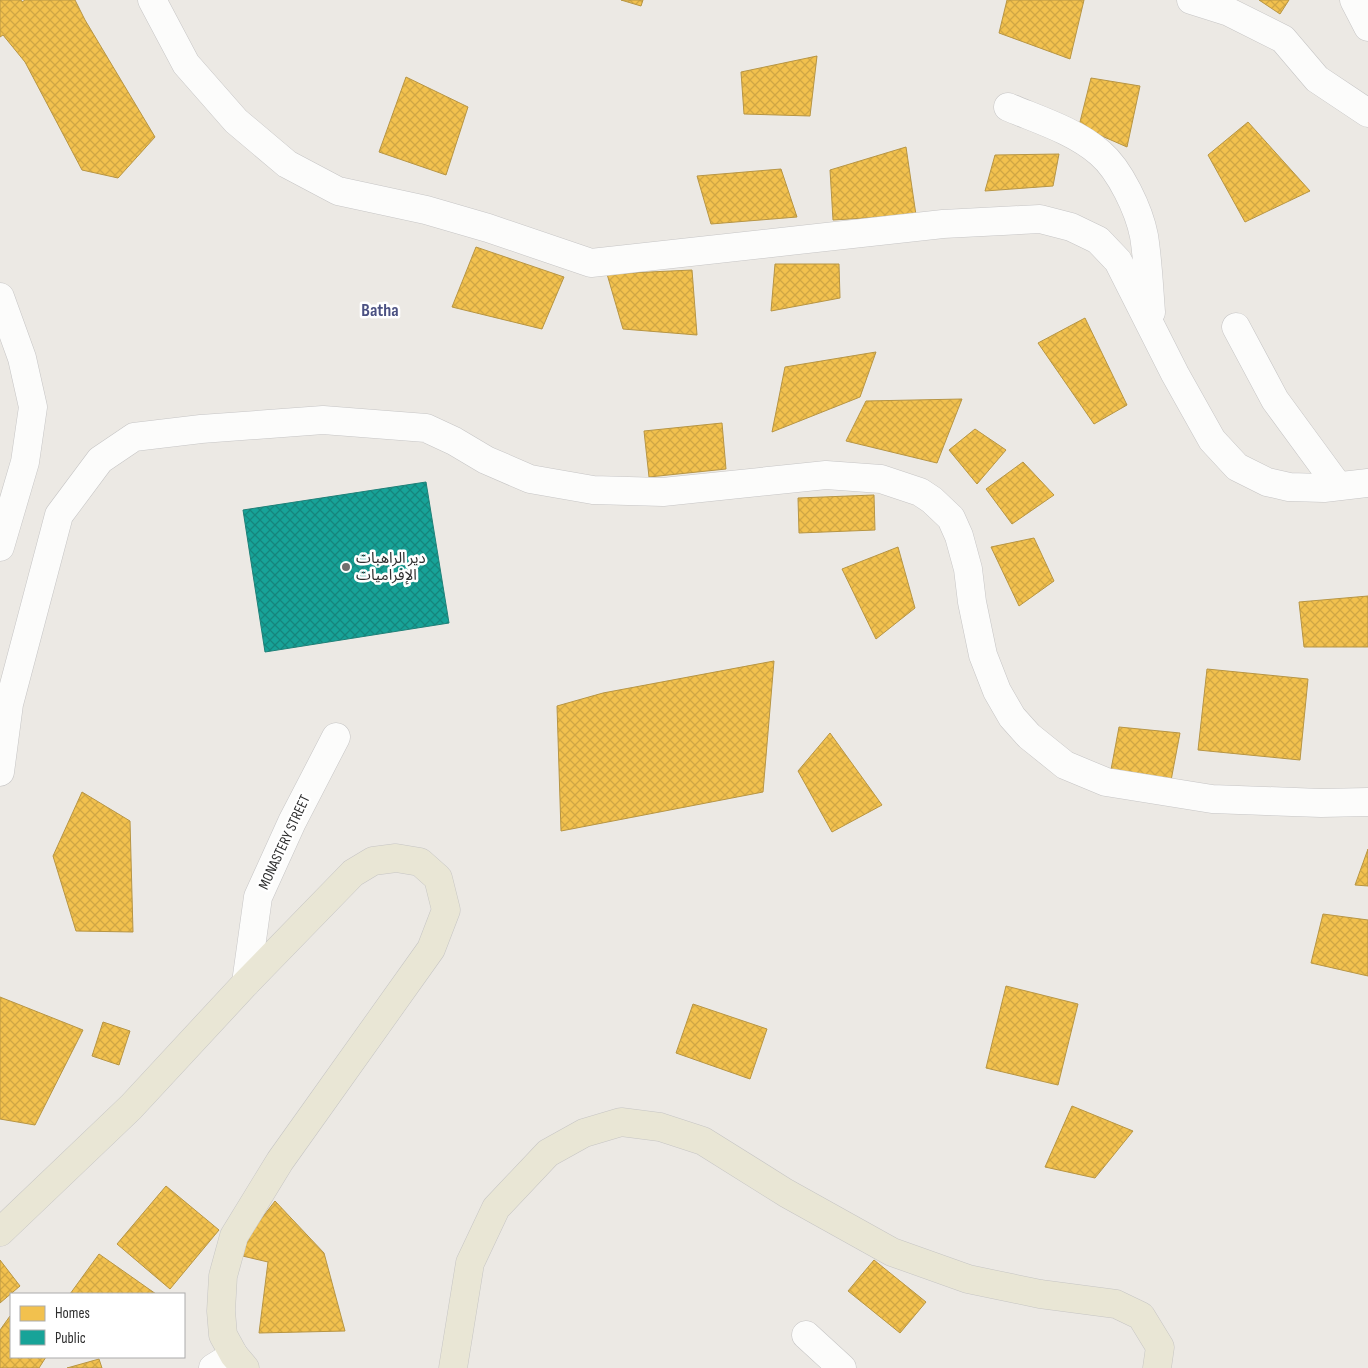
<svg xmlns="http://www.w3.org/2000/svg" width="1368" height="1368" viewBox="0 0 1368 1368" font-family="'Sofia Sans Condensed','Noto Sans Arabic',sans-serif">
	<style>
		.homes { fill: url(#homes-cross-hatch); stroke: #b79544 }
		.public { fill: url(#public-cross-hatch); stroke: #1e8078 }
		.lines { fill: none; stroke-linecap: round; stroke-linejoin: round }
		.minor-casing { stroke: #c6c5c5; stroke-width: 29 }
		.major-casing { stroke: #c6c5c4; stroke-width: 29 }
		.minor { stroke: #fcfcfb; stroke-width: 28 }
		.major { stroke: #e9e6d5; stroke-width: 28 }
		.poi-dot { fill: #706f6e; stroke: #fff; stroke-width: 2 }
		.labels { text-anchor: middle; stroke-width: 5; stroke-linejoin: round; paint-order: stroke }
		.poi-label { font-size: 15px; fill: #2e2e2e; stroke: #fff; text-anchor: start }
		.street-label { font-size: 15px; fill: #2e2e2e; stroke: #fff }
		.quarter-label { font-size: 18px; font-weight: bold; fill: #4b5182; stroke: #fff }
	</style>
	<defs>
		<pattern id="homes-cross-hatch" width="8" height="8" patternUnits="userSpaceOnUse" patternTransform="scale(1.25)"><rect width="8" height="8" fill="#f2c14e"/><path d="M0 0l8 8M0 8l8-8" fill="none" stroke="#d0a644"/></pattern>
		<pattern id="public-cross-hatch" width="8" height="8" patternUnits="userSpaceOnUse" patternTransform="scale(1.25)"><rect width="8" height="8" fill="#17a398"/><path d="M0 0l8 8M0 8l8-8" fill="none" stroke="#15857c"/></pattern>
	</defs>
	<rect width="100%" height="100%" fill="#ece9e4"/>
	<!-- homes -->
	<g class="homes">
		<path d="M0,0h21l1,2 3,-2h50l10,20 70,117 -37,41 -36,-8 -57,-108 -22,-27 -3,2z"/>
		<path d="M621,0h22l-2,6z"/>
		<path d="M1007,0h77l-14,59 -71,-26z"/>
		<path d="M1259,0h30l-9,14z"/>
		<path d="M817,56l-7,60 -66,-2 -3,-42z"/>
		<path d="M406,77l62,30 -22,68 -67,-23z"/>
		<path d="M1091,78l49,8 -13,61 -48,-21z"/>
		<path d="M1248,122l62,69 -65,31 -37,-67z"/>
		<path d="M906,147l10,68 -83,5 -3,-50z"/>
		<path d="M1059,154l-6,32 -68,5 10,-36z"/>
		<path d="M781,169l16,48 -86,7 -14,-48z"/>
		<path d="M476,247l88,30 -22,52 -90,-22z"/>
		<path d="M775,264h64l1,34 -69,13z"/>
		<path d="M692,270l5,65 -74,-6 -16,-55z"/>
		<path d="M1085,318l42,87 -33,19 -56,-81z"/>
		<path d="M876,352l-16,45 -88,35 13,-65z"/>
		<path d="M962,399l-25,64 -91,-22 20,-40z"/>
		<path d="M722,423l4,46 -77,8 -5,-46z"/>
		<path d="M975,429l31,21 -29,34 -28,-34z"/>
		<path d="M1023,462l31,33 -42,29 -26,-35z"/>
		<path d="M874,495l1,35 -76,3 -1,-35z"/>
		<path d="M1034,538l20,43 -35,25 -28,-59z"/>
		<path d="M898,547l17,61 -39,31 -34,-70z"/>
		<path d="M1368,596v51h-64l-5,-45z"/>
		<path d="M774,661l-11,131 -202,39 -4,-125 46,-13z"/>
		<path d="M1207,669l101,10 -8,81 -102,-10z"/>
		<path d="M1119,727l61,6 -10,53 -60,-11z"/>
		<path d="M830,733l52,72 -50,27 -34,-61z"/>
		<path d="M82,792l48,29 3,111 -57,-1 -23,-75z"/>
		<path d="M1368,849v37l-13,-1z"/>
		<path d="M1323,914l45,6v56l-57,-13z"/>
		<path d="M1006,986l72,18 -20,81 -72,-17z"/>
		<path d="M0,997l83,33 -48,95 -35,-6z"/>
		<path d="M693,1004l74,25 -17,50 -74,-26z"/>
		<path d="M103,1022l27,9 -11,34 -27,-9z"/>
		<path d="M1072,1106l61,25 -38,47 -50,-11z"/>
		<path d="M166,1186l53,44 -49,59 -53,-45z"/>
		<path d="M275,1201l49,52 21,78 -86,2 9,-71 -34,-8z"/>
		<path d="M99,1254l57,40h-86z"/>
		<path d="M0,1260l20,26 -20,17z"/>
		<path d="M874,1260l52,42 -26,31 -52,-42z"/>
		<path d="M10,1316l1,1v40h35l-7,11h-39v-38z"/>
		<path d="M99,1359l3,9h-35z"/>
	</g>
	<!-- public -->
	<path class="public" d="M426,482l23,141 -184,29 -22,-142z"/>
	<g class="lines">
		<defs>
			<g id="minor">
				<path d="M152,0l34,64 50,57 51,43 51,27 88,19 62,18 103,35 352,-39 97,-5 31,8 27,13 20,21 57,113 37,66 25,27 30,15 22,5 35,1 44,-5"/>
				<path d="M1191,0l38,12 54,27 34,40 51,34"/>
				<path d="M1354,0l14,27"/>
				<path d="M1008,107c31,13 67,24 92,46 20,17 39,57 44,83 4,25 5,51 7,76"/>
				<path d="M0,297l22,61 11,49 -8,55 -25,85"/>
				<path d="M1236,327l39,73 63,86"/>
				<path d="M0,772l9,-68 50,-189 41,-55 34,-23 67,-8 122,-9 103,8 28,13 32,19 44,19 63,11 70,2 163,-17 55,4 39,13 12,8 19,18 8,18 9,33 4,33 11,53 14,36 15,26 17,19 36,29 41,17 106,17 109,4 47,-1"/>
				<path d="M246,983l12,-86 34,-75 44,-85"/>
				<path d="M806,1335l36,33"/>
				<path d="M213,1368l21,-13"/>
			</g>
			<g id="major">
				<path d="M0,1232l131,-125 115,-124 107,-110 20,-12 23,-3 24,4 18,16 8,32 -15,39 -151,212 -46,75 -11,40 -2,35 2,24 11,20 11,13"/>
				<path d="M453,1368l17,-105 26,-55 52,-55 36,-20 37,-11 39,5 43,14 83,52 106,59 76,27 72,15 76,10 25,12 19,31 -3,21"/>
			</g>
		</defs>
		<!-- minor casing -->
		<use href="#minor" class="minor-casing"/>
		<!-- major casing -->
		<use href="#major" class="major-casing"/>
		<!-- minor -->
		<use href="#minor" class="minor"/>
		<!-- major -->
		<use href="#major" class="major"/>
	</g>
	<!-- markers -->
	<circle class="poi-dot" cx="346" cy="567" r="5"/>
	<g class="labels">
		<!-- poi labels -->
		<g class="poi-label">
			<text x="356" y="563">دير الراهبات<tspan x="356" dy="17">الإفراميات</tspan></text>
		</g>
		<!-- street labels -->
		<g class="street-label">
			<text transform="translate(284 842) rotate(-65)" y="5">MONASTERY STREET</text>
		</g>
		<!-- quarter labels -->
		<g class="quarter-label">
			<text x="380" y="316">Batha</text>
		</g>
	</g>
	<!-- legend -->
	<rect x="10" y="1293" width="175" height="65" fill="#ffffff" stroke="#ababab"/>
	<rect x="20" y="1306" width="25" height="15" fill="#f2c14e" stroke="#ababab"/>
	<text x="55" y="1318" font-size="15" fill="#2e2e2e">Homes</text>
	<rect x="20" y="1330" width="25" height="15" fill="#17a398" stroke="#ababab"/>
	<text x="55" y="1343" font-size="15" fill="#2e2e2e">Public</text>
</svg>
